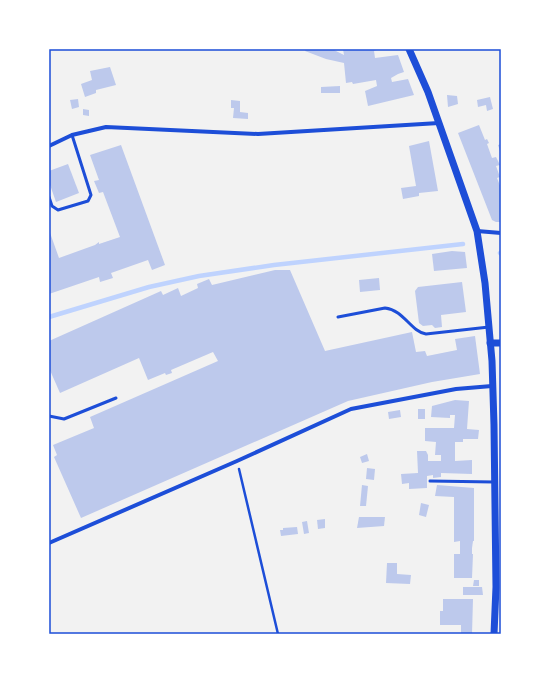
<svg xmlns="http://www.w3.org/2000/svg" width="550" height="683" viewBox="0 0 550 683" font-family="'Open Sans',sans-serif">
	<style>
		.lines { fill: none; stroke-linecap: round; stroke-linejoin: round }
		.stream { stroke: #bfd3fe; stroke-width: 4.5 }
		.building { fill: #bdc9ec }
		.path { stroke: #1d4ed8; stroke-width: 2.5 }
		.service { stroke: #1d4ed8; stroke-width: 3 }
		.minor { stroke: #1d4ed8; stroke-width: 4 }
		.tertiary { stroke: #1d4ed8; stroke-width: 7 }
		.neatline { fill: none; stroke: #1d4ed8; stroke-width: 1.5 }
	</style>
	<rect width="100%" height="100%" fill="#f2f2f2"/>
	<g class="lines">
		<!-- stream -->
		<g class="stream">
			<path d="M500,253l1,1"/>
			<path d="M49,317l100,-30 50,-11 75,-11 189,-21"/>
		</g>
	</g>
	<!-- building -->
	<g class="building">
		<path d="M306,49h26l12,6 -1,-6h37l-6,2 1,7 23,-3 6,17 -6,2 -7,4 1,4 16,-3 6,16 -46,11 -3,-15 12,-5 -1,-6 -23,4 -1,-2 -6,1 -2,-20 -18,-4 -21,-8z"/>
		<path d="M110,67l6,18 -20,5v3l-11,4 -4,-13 11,-4 -2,-9z"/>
		<path d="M340,86v7h-19v-6z"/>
		<path d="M447,95l10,1 1,8 -10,3z"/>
		<path d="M490,97l3,12 -6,2 -1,-6 -8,2 -1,-7z"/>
		<path d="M78,99l1,8 -7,2 -2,-9z"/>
		<path d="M231,100l9,1v11l8,1v6l-15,-1 1,-10h-3z"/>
		<path d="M83,109l6,1v6l-6,-1z"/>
		<path d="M479,125l6,15 2,-1 2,4 -2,1 5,14 4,-1 4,8 -4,1 4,11 -3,1 4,10v34h-5l-4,-2 -34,-87z"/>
		<path d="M429,141l9,50 -19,2v3l-16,3 -2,-11 15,-2 -7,-40z"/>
		<path d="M501,144v10l-3,-9z"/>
		<path d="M121,145l44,120 -13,5 -4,-10 -37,13 2,5 -13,4 -1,-5 -50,17v-64l10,28 36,-13 4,-3v2l21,-7 -17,-45 -4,1 -5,-12 5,-1 -9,-25z"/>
		<path d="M68,164l11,29 -23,9 -7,-20v-11z"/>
		<path d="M452,251l13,1 2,16 -33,3 -2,-17z"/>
		<path d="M275,270h15l35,81 87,-19 4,20 9,-1 2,5 30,-6 -2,-11 20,-3 5,38 -48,8 -84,19 -267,117 -27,-61 3,-2 -4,-10 41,-17 -4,-11 128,-56 -5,-9 -42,18 1,3 -6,2 -1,-2 -17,7 -9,-22 -79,35 -11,-25v-27l112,-50 2,4 15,-7 3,8 17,-8 -1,-4 12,-5 3,6z"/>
		<path d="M379,278l1,12 -20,2 -1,-12z"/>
		<path d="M462,282l4,30 -25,3 1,12 -7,1 -3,-3 -9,1 -4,-3 -4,-32 3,-4z"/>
		<path d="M455,400l14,1 -2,28 12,1 -1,9h-15v3h-8v19l17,-1v14l-31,-1v4l-8,1v-3l-6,1v12l-18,1v-6l-7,1 -1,-10 17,-1 -1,-22h9l2,4v6h13v-6h-6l1,-13 -11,-1v-13h29l1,-13h-5v3l-19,-1 1,-11z"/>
		<rect x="418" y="409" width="7" height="10"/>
		<path d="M400,410l1,7 -12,2 -1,-7z"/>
		<path d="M367,454l2,7 -7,2 -2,-6z"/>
		<path d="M367,468l8,1 -1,11 -8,-1z"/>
		<path d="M362,485l6,1 -2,20h-6z"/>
		<path d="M437,485l37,3v53h-1l-1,7v6h1l-1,24h-18v-24h6v-13l-6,1v-45l-19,-1z"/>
		<path d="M421,503l8,2 -3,12 -7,-2z"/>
		<path d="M359,517h26l-1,9 -27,2z"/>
		<path d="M325,519v9l-7,1 -1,-9z"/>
		<path d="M307,521l2,12 -5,1 -2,-12z"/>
		<path d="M297,527l1,7 -17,2 -1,-6h3v-2z"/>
		<path d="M387,563h10v11l14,1 -1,9 -24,-1z"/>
		<path d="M474,580h5v6h-6z"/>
		<path d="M463,587h19l1,8h-20z"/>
		<path d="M443,599h30l-1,35h-11v-9h-21v-14h3z"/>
	</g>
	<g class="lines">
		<!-- path -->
		<path class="path" d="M239,469l39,165"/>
		<!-- service -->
		<g class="service">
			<path d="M49,197l3,9 6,4 30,-9 3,-6 -19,-60"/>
			<path d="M338,317l47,-9c19,2 25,23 41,26l63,-7"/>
			<path d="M49,416l15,3 52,-21"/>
			<path d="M430,481l64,1"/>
		</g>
		<!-- minor -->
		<g class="minor">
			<path d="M49,146l23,-11 34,-8 152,7 181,-11"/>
			<path d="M477,231l24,2"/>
			<path d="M49,543l188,-82 114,-52 105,-20 36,-3"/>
		</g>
		<!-- tertiary -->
		<g class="tertiary">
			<path d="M409,49l19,43 49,139 8,52 7,78 2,64 2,162 -2,47"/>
			<path d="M490,343h11"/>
		</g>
	</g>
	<!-- border -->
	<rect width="550" height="683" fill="none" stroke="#ffffff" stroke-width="100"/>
	<rect x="50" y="50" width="450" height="583" class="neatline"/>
</svg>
